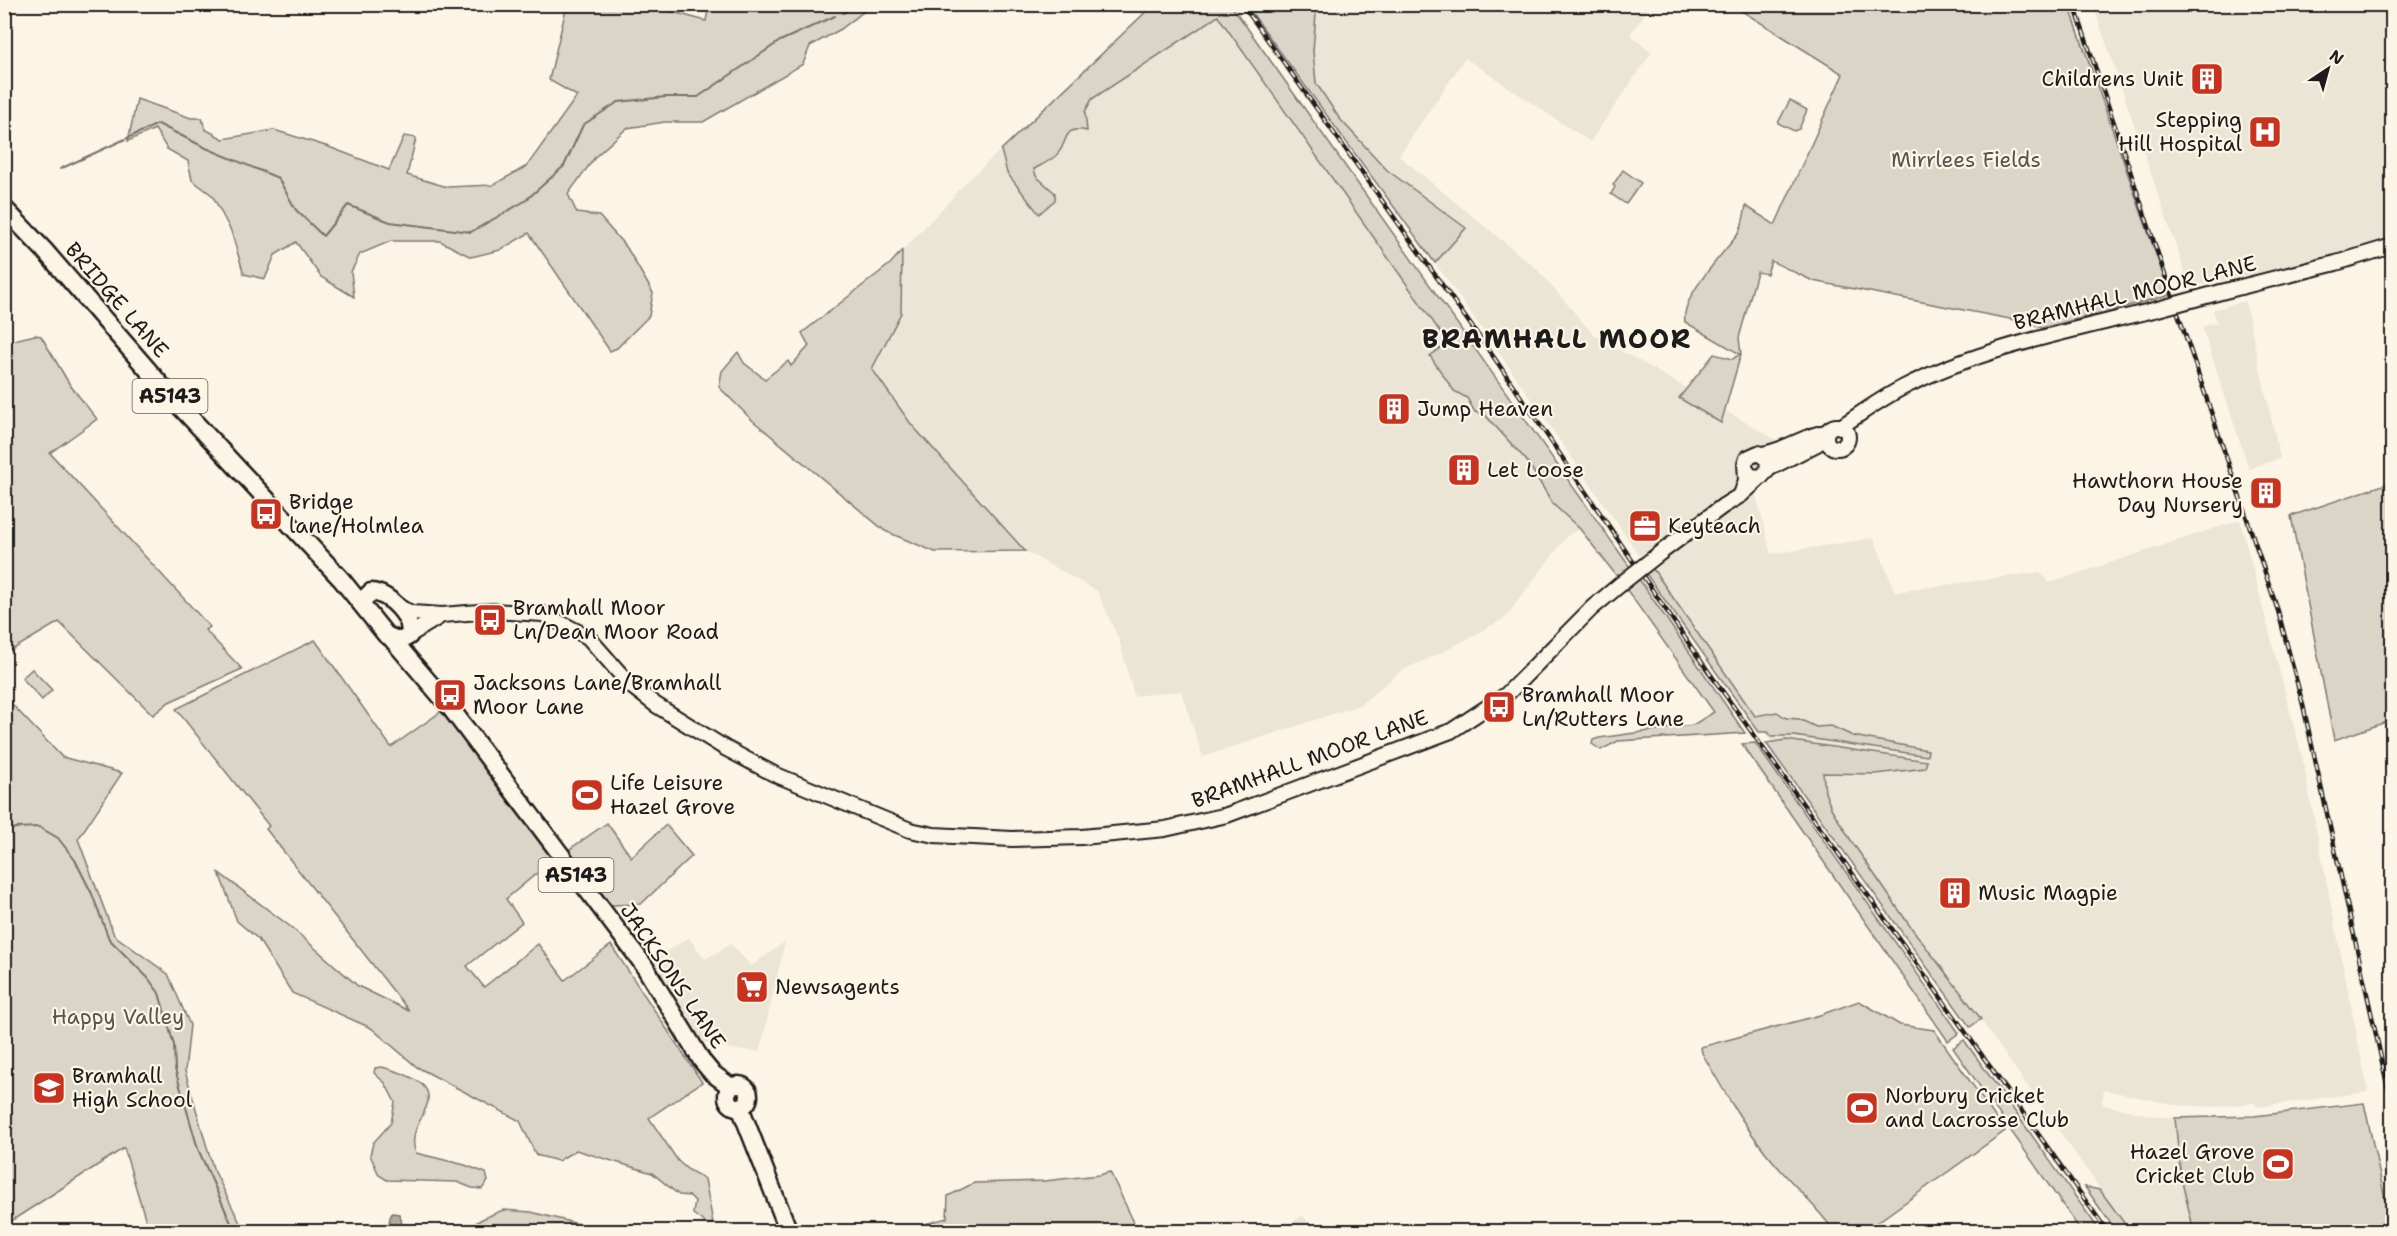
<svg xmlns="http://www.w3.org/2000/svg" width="2397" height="1236" viewBox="0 0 2397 1236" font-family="'Shantell Sans',sans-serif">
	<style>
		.built { fill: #ebe5d6 }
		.green { fill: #dbd5c8; stroke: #7c7872; stroke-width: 1.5 }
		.water { fill: #b0aba1; stroke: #75726c; stroke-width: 1.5 }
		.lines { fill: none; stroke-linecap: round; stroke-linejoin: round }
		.stream { stroke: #75726c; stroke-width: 2 }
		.secondary-casing { stroke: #1c1c1c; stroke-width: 18 }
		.primary-casing { stroke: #1c1c1c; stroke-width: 21 }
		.secondary { stroke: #fcf5e5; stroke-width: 14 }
		.primary { stroke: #fcf5e5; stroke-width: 16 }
		.rail-casing { stroke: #1c1c1c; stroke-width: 4.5 }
		.rail { stroke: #fcf5e5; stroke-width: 2; stroke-dasharray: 7; stroke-linecap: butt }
		.secondary-bridge-casing { stroke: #1c1c1c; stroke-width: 18; stroke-linecap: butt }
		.secondary-bridge { stroke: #fcf5e5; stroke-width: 14 }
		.labels { text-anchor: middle; stroke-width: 4.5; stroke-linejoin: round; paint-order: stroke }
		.shield { fill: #fcf5e5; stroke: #5f5d58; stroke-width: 1.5 }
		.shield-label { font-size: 20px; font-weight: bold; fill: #1c1c1c }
		.poi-label { font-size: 21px; fill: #1c1c1c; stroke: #fcf5e5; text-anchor: start }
		.park-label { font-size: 21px; fill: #555450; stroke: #fcf5e5 }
		.street-label { font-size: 21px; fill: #1c1c1c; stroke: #fcf5e5 }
		.district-label { font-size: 27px; font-weight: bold; letter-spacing: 1.5px; fill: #1c1c1c; stroke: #fcf5e5 }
	</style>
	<rect width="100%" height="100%" fill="#fcf5e5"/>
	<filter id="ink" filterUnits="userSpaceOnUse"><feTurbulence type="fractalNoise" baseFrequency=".0167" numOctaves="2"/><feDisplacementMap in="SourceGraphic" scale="12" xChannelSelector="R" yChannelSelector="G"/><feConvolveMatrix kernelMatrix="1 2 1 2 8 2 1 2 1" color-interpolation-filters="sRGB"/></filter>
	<g filter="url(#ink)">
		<!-- built -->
		<g class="built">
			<path d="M1211,5l369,524 -12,6 -63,83 -58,32 -46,21 -41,34 -157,52 -22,-66 -47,5 -15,-56 -22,-49 -72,-40 -114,-127 -39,-56 29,-55 1,-62 53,-56h-2l140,-132z"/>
			<path d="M1302,5h349l-21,30 22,17 -62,90 -125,-84 -66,98 138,113 57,66 193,111 -35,33 19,75 103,-16 21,54 145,-20 9,11 191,-63 62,237 66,335 -111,15 -2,-4 -41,4 -38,-2 -72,-15 -2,12 3,3 44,10 26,3 6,60 12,50 -6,3h-57l-160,-226 -241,-320 -227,-328 -233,-327z"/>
			<path d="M2093,5h299v234l-61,19 -141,29z"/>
			<path d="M2245,301l35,157 -31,11 -47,-142 15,-5 -4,-12z"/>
			<path d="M689,938l16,21 26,-15 20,22 34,-24 -25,109 -23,-1 -50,-12 -44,-74z"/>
			<path d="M1303,1215l12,16h-35l11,-8z"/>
		</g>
		<!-- green -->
		<g class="green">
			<path d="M567,5h80l59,16 3,-16h163l-31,24 -31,17 -7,18 -100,58h-38l-38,6 -31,28 -28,38 9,19 22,3 28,32 26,45 -4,23 -32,32 -7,3 -81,-118 -29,17 -29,7 -31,-16h-49l-31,13 -9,18 3,25 -33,-20 -25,-35 -21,13 -10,24 -21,-5 -13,-43 -19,-36 -20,-15 -4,-19 -21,-12 -12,-20 -27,12 9,-42 54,19h11l3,11 18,10 51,-9 55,17 60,23 15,-34 12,2 -9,37 40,12 46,-2 34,-19 50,-70 -28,-16z"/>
			<path d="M1153,5h78l401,565 -13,9 -39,-50 -27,-25 -26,-43 -42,-46 -10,-3 -8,-14 -13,-7 -24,-35 18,-13 -230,-327 -126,83 -7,13 2,19c-24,-6 -19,10 -28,21 -4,7 -18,13 -25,17l2,7 19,17v7l-16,14 -32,-41 -6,-23z"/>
			<path d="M1246,5h75l-5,9 -3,37 3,32 23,35 48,52 79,58 -31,35z"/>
			<path d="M1732,5h337l101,290 -128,33 -32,-9 -197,-38 -42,-20 -4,13 -10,-2 -18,66 2,16 -20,69 -42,-25 35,-44 19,5 7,-5 -55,-32c-5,-25 39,-69 53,-88 5,-8 6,-19 8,-28l29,19 68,-151z"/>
			<path d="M1790,100l17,10 -8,19 -5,2 -16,-8z"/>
			<path d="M1623,170l18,13 -15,21 -15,-10 4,-7 -2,-2z"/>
			<path d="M902,251l-1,62 -29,56 39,55 114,127 -90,1 -50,-21 -133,-111 -33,-33 3,-16 16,-19 6,11 21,16 23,-18 3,5 18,-20 -7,-13 88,-69z"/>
			<path d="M35,335l6,1 29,49 27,34 -47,34 160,174 -5,3 37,39 -73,33 -16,13 -94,-93 -54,32v-312z"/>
			<path d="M2392,482v238l-58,20 -43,-224z"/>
			<path d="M1651,566l104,150 22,-4 9,6 13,1 17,8 15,-1 22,10 75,14 -1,6 -133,-20h-23l-3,-4h-9l-115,-161z"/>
			<path d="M1637,576l108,157 -127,8 -17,9 -9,-6 1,-4 6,-2 94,-13 21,-13 -90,-126z"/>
			<path d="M315,640l76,107 58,-41 111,148 -54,45 16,23 -55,44 17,21 54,-43 27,36 46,-35 91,137 -53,36 29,43 9,8 18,10 8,44 -6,1 -14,-10 2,-13 -5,-5 -11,-1 -27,-22 -76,-23 -18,11 -22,-6 -16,-34 -103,-54 -46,-39 -79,-35 -34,-54 -21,-18 -18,-48 72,54 67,59 51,25 -143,-182 3,-3 -93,-117z"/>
			<path d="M32,669l20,21 -10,10 -20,-22z"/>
			<path d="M5,697l57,60 60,16 -44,66 36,96 54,39 22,51 -5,46 28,97 31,63h-95l-25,-83 -119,77z"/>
			<path d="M1786,740l141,21 -2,7 -49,6 -53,-1 2,19 6,16 21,34 58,84 71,93 -11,8 -204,-284z"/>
			<path d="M1755,743l204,290 -11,8 -206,-297z"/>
			<path d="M607,823l24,34 35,-32 26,31 -51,48 -30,1 -44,-54z"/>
			<path d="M1859,1001l41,24 34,5 71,101 -140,100h-35l1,-4c-20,-26 -44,-48 -64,-73 -25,-31 -45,-66 -65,-101l-1,-6 119,-32z"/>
			<path d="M1964,1040l136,191h-19l-128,-183z"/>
			<path d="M382,1067c90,24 18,50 34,86l49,12 21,8 2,8 -6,8 -10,-1 -15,-6 -70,-2 -8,-5 -9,-20 3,-12 18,-20 4,-21 -10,-19 -11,-10 1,-5z"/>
			<path d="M2364,1103l28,128h-198l-13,-53 -6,-60 79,-2z"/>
			<path d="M1110,1172l28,59 -210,1 -3,-8 22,-6 1,-22 26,-13 70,-2 55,-6z"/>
			<path d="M2085,1187l15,3 30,41h-14z"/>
			<path d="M503,1210l28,2 75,19h-143l19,-12z"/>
		</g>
		<!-- water -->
		<path class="water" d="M392,1213l7,1c4,7 4,12 -2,17h-5c-3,-7 -4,-11 0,-18z"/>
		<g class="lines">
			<!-- stream -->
			<g class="stream">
				<path d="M843,13l14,-9"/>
				<path d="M60,169l98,-45 48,24 72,30 18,32 27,26 25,-31 42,17 81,10 54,-31 39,-35 19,-41 35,-23 48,-5h32l82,-56 55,-25"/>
				<path d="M4,831l12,-3 23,-1 19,11 17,22 17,34 17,45 39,39 11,15 15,52 1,24 23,80 37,83"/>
			</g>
			<defs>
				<g id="secondary">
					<path d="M2221,292l115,-29 56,-17"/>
					<circle cx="1837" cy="437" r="11"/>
					<path d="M1840,427c22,-14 43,-30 66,-41 78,-39 165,-55 248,-76"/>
					<path d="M1762,454c23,-3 42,-19 65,-22"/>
					<path d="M1768,469l49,-25"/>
					<path d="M1741,495l5,-15 -1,-17 2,-5 11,-5 10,7 -1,11 -6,6 -10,-1 -5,-6"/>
					<path d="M1660,553l63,-47 18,-11 20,-18"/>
					<path d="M398,607l14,6 30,2 50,-4 51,3 45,23 42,48 26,20 69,43 49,26 136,56 24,5 78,4 70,-2 83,-8 62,-14 224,-84 55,-36 86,-87 30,-25"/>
					<path d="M411,634l31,-19"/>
				</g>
				<g id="primary">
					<path d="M4,208l40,42 130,150 167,179 45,56 14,6 9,-5c5,-19 -20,-43 -38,-44l-7,7 -1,6"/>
					<path d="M392,639l57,67 194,258 59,97 10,12 19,14"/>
					<circle cx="738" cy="1096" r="11"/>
					<path d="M740,1107l49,125"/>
				</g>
			</defs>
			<!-- secondary casing -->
			<use href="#secondary" class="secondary-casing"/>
			<!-- primary casing -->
			<use href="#primary" class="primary-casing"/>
			<!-- secondary -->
			<use href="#secondary" class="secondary"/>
			<!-- primary -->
			<use href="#primary" class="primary"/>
			<defs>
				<g id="rail">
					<path d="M1242,4l253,355 201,295 412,578"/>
					<path d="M2074,4l204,607 25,94 89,402"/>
				</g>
			</defs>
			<!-- rail casing -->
			<use href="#rail" class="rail-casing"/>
			<!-- rail -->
			<use href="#rail" class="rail"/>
			<defs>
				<g id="secondary-bridge">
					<path d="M2154,310l67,-18"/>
					<path d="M1622,583l38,-30"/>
				</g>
			</defs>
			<!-- secondary-bridge casing -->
			<use href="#secondary-bridge" class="secondary-bridge-casing"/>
			<!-- secondary-bridge -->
			<use href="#secondary-bridge" class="secondary-bridge"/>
		</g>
	</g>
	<!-- icons -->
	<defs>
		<symbol id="building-square" viewBox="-11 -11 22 22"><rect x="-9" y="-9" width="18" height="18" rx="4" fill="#c8321e" stroke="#fcf5e5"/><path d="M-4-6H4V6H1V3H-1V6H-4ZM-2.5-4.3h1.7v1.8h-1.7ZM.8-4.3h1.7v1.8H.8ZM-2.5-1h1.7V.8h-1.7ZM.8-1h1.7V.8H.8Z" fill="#fff"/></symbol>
		<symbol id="hospital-square" viewBox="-11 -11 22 22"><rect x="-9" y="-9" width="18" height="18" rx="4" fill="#c8321e" stroke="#fcf5e5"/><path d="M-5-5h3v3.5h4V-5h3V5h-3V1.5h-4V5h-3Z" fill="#fff"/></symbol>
		<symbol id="bus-square" viewBox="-11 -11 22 22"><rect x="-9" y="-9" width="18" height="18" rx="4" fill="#c8321e" stroke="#fcf5e5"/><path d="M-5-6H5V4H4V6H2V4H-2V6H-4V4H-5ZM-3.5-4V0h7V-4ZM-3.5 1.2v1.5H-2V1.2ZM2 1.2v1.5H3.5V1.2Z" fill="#fff"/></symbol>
		<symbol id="office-square" viewBox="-11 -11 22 22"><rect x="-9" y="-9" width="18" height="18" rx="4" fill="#c8321e" stroke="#fcf5e5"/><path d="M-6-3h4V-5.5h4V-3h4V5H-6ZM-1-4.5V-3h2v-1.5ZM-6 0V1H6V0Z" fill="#fff"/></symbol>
		<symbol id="stadium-square" viewBox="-11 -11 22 22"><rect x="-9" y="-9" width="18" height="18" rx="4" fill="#c8321e" stroke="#fcf5e5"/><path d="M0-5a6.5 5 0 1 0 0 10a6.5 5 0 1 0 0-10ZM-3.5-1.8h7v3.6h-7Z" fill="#fff"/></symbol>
		<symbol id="supermarket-square" viewBox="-11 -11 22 22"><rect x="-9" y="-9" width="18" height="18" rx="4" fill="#c8321e" stroke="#fcf5e5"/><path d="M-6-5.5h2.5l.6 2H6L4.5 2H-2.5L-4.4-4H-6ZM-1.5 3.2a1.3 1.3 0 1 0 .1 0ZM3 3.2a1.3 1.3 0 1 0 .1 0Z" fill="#fff"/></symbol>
		<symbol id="school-square" viewBox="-11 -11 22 22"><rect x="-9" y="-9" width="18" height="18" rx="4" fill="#c8321e" stroke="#fcf5e5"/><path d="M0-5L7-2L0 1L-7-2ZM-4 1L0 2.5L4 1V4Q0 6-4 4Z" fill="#fff"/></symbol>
	</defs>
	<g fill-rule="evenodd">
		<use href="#building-square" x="2188" y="60" width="38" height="38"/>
		<use href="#hospital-square" x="2246" y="113" width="38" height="38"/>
		<use href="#building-square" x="1375" y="390" width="38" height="38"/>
		<use href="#building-square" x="1445" y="451" width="38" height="38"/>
		<use href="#building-square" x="2247" y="474" width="38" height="38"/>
		<use href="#bus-square" x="247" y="495" width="38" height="38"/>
		<use href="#office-square" x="1626" y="507" width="38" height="38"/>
		<use href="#bus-square" x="471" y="601" width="38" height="38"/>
		<use href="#bus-square" x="431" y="676" width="38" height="38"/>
		<use href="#bus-square" x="1480" y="688" width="38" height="38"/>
		<use href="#stadium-square" x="568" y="776" width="38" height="38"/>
		<use href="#building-square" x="1936" y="874" width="38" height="38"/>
		<use href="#supermarket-square" x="733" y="968" width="38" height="38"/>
		<use href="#school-square" x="30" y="1069" width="38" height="38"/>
		<use href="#stadium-square" x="1843" y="1089" width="38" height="38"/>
		<use href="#stadium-square" x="2259" y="1145" width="38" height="38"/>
	</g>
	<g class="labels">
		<!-- shield labels -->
		<g class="shield">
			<rect x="132.5" y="379" width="75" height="34" rx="4.5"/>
			<rect x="538.5" y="858" width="75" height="34" rx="4.5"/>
		</g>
		<g class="shield-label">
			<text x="170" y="403">A5143</text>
			<text x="576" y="882">A5143</text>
		</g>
		<!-- poi labels -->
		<g class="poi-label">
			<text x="2184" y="86" text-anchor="end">Childrens Unit</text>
			<text x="2242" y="127" text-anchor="end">Stepping<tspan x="2242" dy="24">Hill Hospital</tspan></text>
			<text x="1417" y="416">Jump Heaven</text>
			<text x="1487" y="477">Let Loose</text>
			<text x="2243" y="488" text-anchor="end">Hawthorn House<tspan x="2243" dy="24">Day Nursery</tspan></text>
			<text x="289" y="509">Bridge<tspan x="289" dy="24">lane/Holmlea</tspan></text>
			<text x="1668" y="533">Keyteach</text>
			<text x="513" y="615">Bramhall Moor<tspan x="513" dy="24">Ln/Dean Moor Road</tspan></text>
			<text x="473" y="690">Jacksons Lane/Bramhall<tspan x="473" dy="24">Moor Lane</tspan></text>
			<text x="1522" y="702">Bramhall Moor<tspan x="1522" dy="24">Ln/Rutters Lane</tspan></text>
			<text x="610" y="790">Life Leisure<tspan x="610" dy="24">Hazel Grove</tspan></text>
			<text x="1978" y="900">Music Magpie</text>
			<text x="775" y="994">Newsagents</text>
			<text x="72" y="1083">Bramhall<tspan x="72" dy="24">High School</tspan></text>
			<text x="1885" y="1103">Norbury Cricket<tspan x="1885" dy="24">and Lacrosse Club</tspan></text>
			<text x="2255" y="1159" text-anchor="end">Hazel Grove<tspan x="2255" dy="24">Cricket Club</tspan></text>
		</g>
		<!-- park labels -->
		<g class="park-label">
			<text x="1966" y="167">Mirrlees Fields</text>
			<text x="118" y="1024">Happy Valley</text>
		</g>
		<!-- street labels -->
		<g class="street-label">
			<text transform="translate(2135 293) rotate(-14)" y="7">BRAMHALL MOOR LANE</text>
			<text transform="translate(117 300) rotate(49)" y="7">BRIDGE LANE</text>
			<text transform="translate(1310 759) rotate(-20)" y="7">BRAMHALL MOOR LANE</text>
			<text transform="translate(673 976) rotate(56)" y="7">JACKSONS LANE</text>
		</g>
		<!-- district labels -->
		<g class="district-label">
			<text x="1557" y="348">BRAMHALL MOOR</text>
		</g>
	</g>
	<!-- margin -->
	<rect width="2397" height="1236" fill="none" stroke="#fcf5e5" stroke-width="24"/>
	<rect x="12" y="12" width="2373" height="1212" fill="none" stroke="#1c1c1c" stroke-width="2" filter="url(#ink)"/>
	<!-- north arrow -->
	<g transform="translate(2328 69) rotate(36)" stroke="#fcf5e5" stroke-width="4.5" paint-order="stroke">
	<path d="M0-4.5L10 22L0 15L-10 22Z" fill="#1c1c1c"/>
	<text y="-9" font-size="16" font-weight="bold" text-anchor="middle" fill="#1c1c1c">N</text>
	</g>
</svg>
